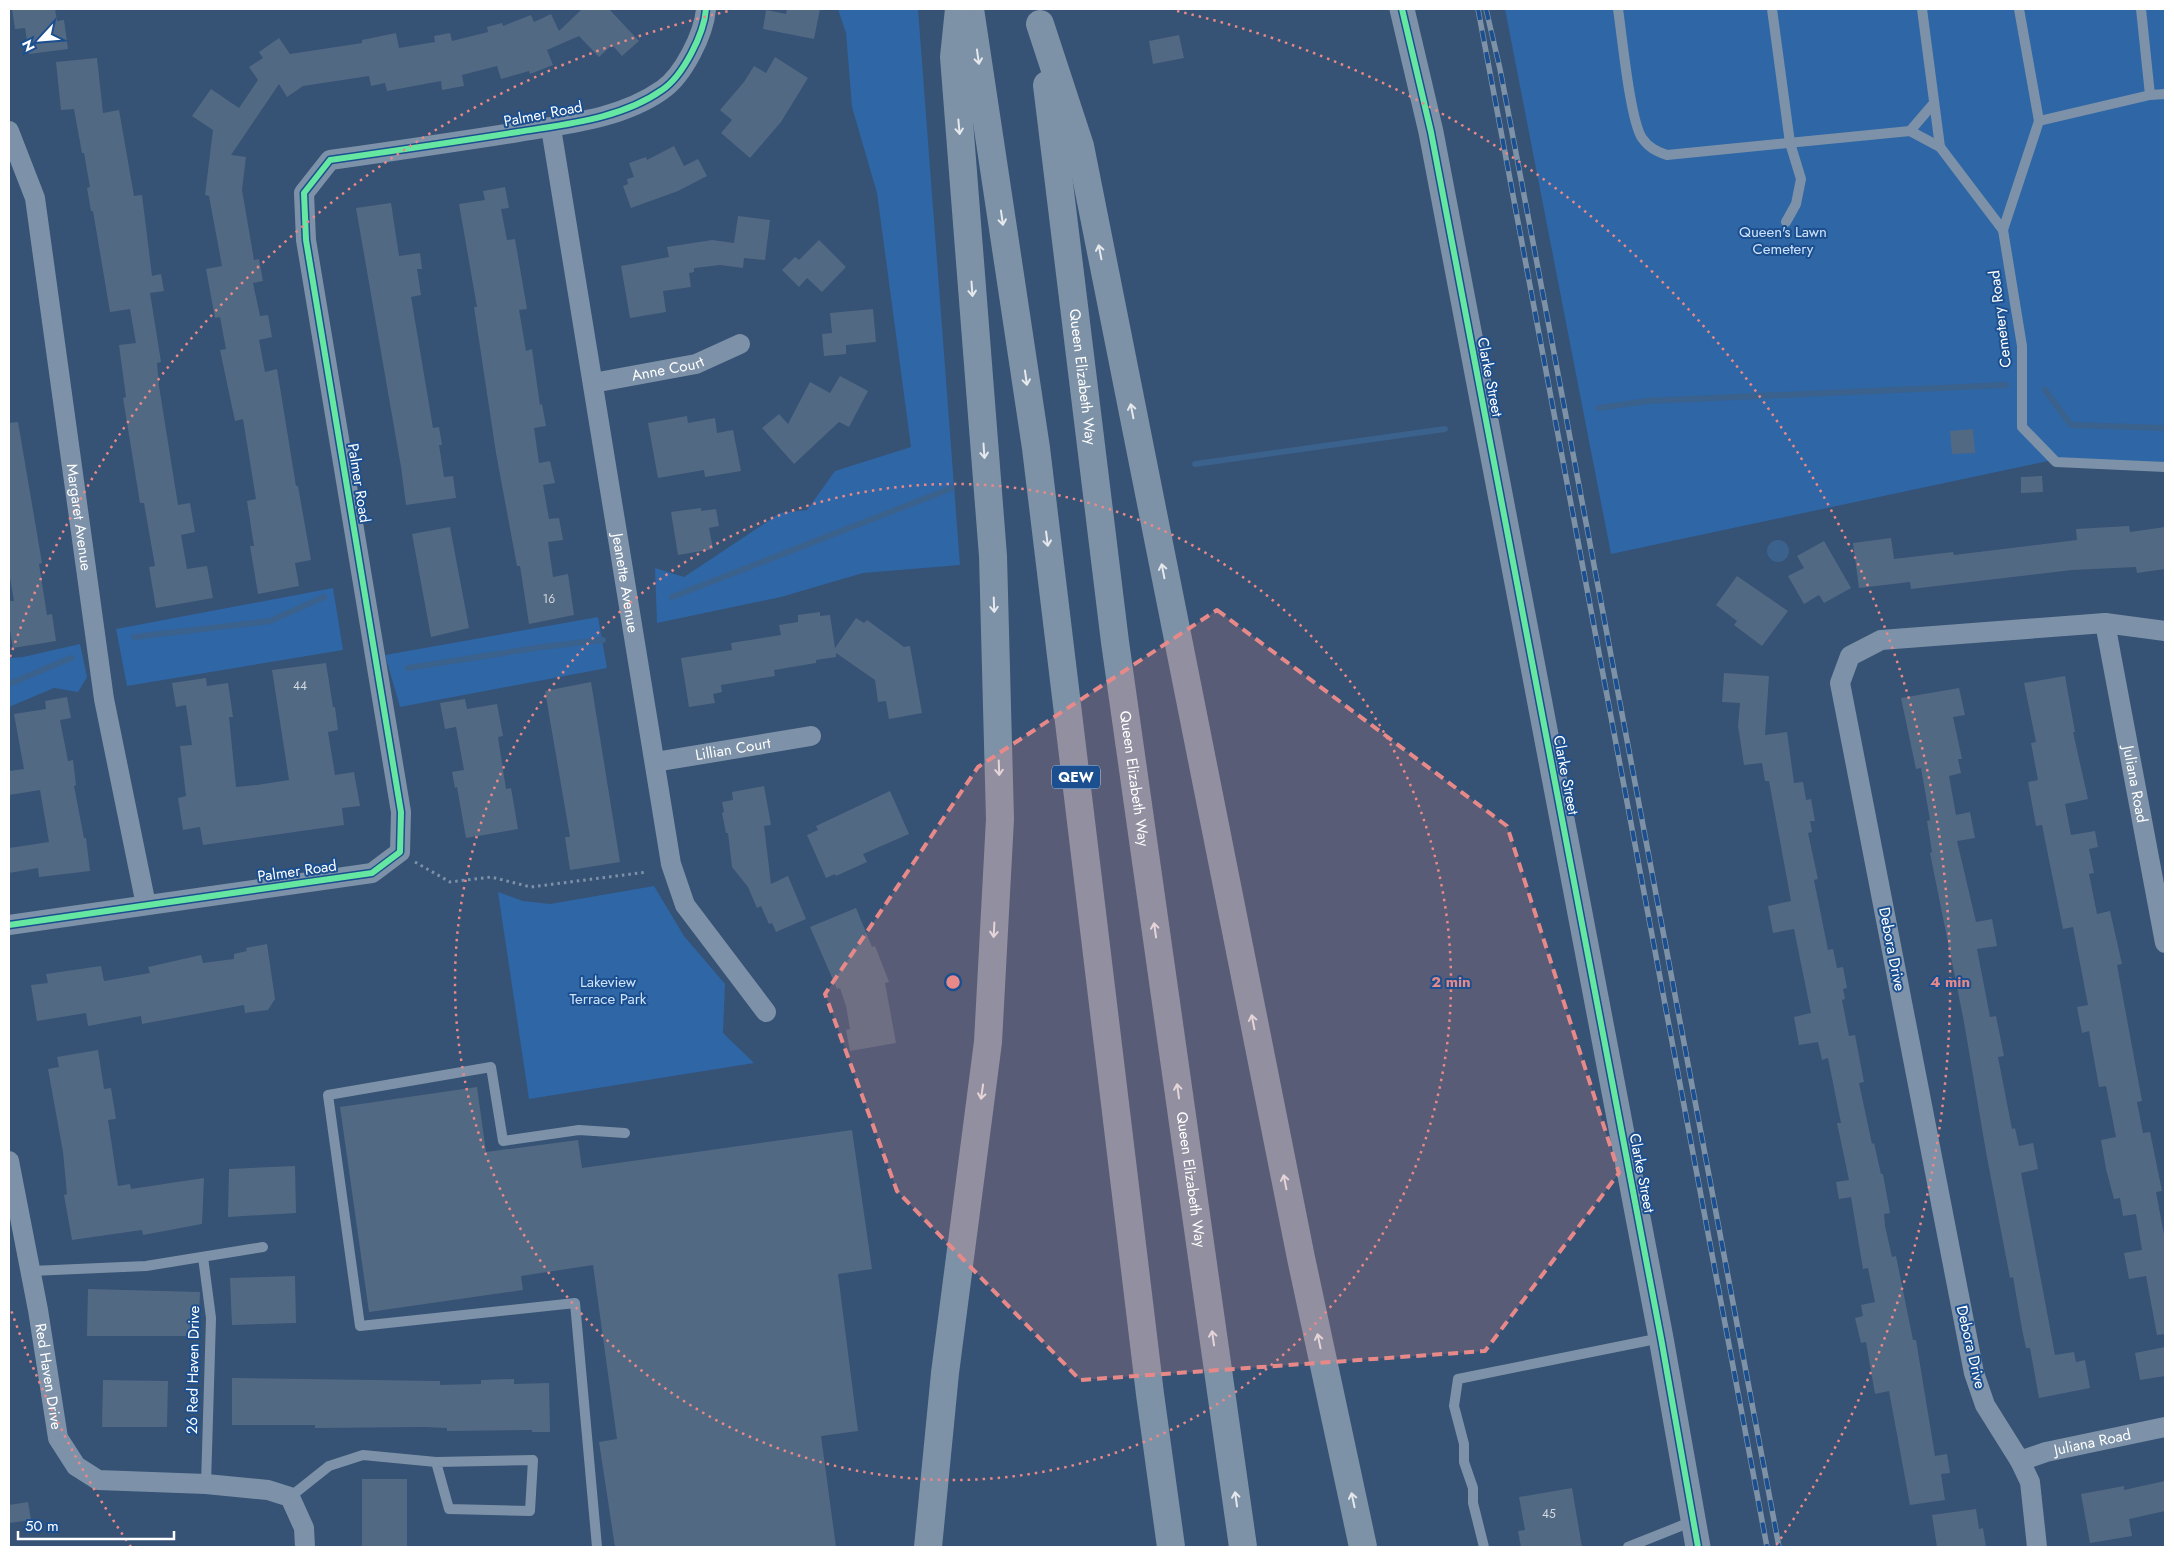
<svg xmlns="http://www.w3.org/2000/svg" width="2174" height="1556" viewBox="0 0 2174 1556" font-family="Jost,sans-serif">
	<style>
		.green { fill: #2f66a5 }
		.water { fill: #3b618d }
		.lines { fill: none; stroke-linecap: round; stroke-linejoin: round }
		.stream { stroke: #3b618d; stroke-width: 6 }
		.building { fill: #526984 }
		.path { stroke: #7d92a8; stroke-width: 3; stroke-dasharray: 2.5 4; stroke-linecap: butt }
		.service { stroke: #7d92a8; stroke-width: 10 }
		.minor { stroke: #7d92a8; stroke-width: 20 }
		.tertiary { stroke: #7d92a8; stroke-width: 25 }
		.motorway { stroke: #7e92a7; stroke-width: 28 }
		.rail-casing { stroke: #7e92a7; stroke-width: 5.5 }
		.rail { stroke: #1b4f8f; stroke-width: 4; stroke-dasharray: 11; stroke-linecap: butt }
		.cycleway-casing { stroke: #1b4f8f; stroke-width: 9 }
		.cycleway { stroke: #66e7a1; stroke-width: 6 }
		.oneway { stroke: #e5e9ed }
		.marked { fill: #e88989; fill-opacity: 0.2; stroke: #e88989; stroke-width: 4; stroke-dasharray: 10 6; stroke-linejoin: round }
		.ring { fill: none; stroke: #e88989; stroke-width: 2.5; stroke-dasharray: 2.5 5 }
		.labels { text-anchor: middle; stroke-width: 4; stroke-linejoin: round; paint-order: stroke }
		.number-label { font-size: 12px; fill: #d4dae0 }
		.shield { fill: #1b4f8f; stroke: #bbcadd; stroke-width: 1 }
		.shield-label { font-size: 14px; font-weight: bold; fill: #fff }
		.street-label { font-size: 15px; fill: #fff; stroke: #1b4f8f }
		.park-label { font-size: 15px; fill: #cfe3fa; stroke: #1b4f8f }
		.centre { fill: #e88989; stroke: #1b4f8f; stroke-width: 2.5 }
		.ring-label { font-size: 15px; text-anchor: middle; font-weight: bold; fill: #e88989; stroke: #1b4f8f; stroke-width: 4; stroke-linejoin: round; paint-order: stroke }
	</style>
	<rect width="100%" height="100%" fill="#365274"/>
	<!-- green -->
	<g class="green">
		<path d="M838,9h80l42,556 -97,8 -82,24 -124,26 -2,-55 29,9 96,-64 27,-3 28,-39 76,-24 -34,-254 -25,-86 -6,-74z"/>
		<path d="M1505,9h660v458l-117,-6 -437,93z"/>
		<path d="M333,588l10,62 -216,36 -11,-57z"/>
		<path d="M598,617l9,51 -207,39 -15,-52z"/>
		<path d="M80,644l7,33 -9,15 -24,-4 -45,19v-49l14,-1z"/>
		<path d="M654,886l30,50 41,48 -2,49 31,30 -225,36 -31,-207 25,9 27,3z"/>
	</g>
	<!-- water -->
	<circle class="water" cx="1778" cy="551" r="11"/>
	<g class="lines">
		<!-- stream -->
		<g class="stream">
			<path d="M2045,390l26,35 94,3"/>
			<path d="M1599,408l48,-7 359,-16"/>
			<path d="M1195,464l250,-35"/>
			<path d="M672,597l280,-109"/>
			<path d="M134,637l136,-16 54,-24"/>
			<path d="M408,668l134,-21 61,-7"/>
			<path d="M9,684l62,-26"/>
		</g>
	</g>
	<!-- building -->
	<g class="building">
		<path d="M12,9h43l2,12 7,-1 4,29 -39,5 -4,-26 -10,1z"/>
		<path d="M582,9h27l30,32 -17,15 -10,-11 -13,12 -20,-21 -32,14 6,15 -23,9 -1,-3 -28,8 -4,-13 -35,9 2,11 -22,4 -1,-9 -54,10 -2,-8 -14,3 -2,-10 -66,10 -16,11 -8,-13 -48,71 15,2 -4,33 12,70 5,-1 4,22 -10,2 7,33 8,-1 4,22 -13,3 6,32 12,-3 19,117h2l13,74 -16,3 4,23 -41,8 -8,-48h4l-7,-45 9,-2 -13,-80 -8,2 -15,-71 6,-1 -6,-32 -5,1 -9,-49 16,-3 -13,-70 -4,-1 8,-65 -21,-14 19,-27 28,19 19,-28 -9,-13 14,-9 -4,-6 20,-14 11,16 72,-11v-3l34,-7 3,15 36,-6 -1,-6 16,-3 2,8 36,-9 -1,-5 15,-4 1,3 28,-11 3,7 17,-8 8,17z"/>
		<path d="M787,9h33l-6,30 -51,-10 3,-19 20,4z"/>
		<path d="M1179,35l5,23 -31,6 -4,-23z"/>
		<path d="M775,57l33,21 -27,44 -31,36 -29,-25 11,-13 -12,-10 24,-28 10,-16 12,7z"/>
		<path d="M97,58l6,55 16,-3 15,86 8,-1 10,81 9,-2 3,17 -14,2 11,69 -4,1 2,23 19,119 12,-2 5,29 -14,3 6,34 20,-3 6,32 -57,10 -7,-41 6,-1 -11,-63h-4l-17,-105 3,-1 -7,-52 17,-2 -6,-34 -20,3 -17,-101h-2l-4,-23 3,-1 -6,-34h-2l-8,-44 -13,1 -5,-48z"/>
		<path d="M674,146l10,20 14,-7 9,17 -29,15 -47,17 -8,-22 5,-2 -1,-5 7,-2 -5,-14 17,-6 1,3z"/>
		<path d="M505,187l4,21 -8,1 6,31 8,-1 12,70 -8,1 7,41 6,-2 8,56 2,-1 4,22 -12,2 5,35 11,-2 5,22 -12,2 6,34 10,-1 4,22 -15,2 5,35 15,-3 6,41 -45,9 -9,-58h-3l-21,-113 -22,-146h3l-18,-103 26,-4 -2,-9z"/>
		<path d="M391,203l8,53 21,-3 2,16h-5l4,26 -10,2 22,131 6,-1 3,18h-3l5,32 9,-1 3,22 -50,7 -5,-38 -45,-259z"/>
		<path d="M738,216l32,4 -5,40 -21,-2 -1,10 -23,-3 -26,3v4l-5,1 2,14 -28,4 3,21 -36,6 -9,-52 48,-9 -2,-10 45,-7 22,3z"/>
		<path d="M819,240l27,27 -24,25 -15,-14 -8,9 -17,-17 13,-13 4,3z"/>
		<path d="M873,309l3,33 -30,3v9l-22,2 -2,-22 10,-1 -2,-20z"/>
		<path d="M840,376l28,15 -19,36 -10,-5 -45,42 -32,-36 17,-14 9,10 22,-42 20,11z"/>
		<path d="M687,416l1,7 27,-5 2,15 16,-3 8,41 -36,6 -1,-7 -46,8 -10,-55z"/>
		<path d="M18,422l24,141 -3,1 8,51 5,-1 4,27 -43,7 -4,-23v-24h5l-5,-29v-149z"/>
		<path d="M1973,429l2,24 -23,1 -2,-23z"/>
		<path d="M2042,476l1,16 -22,1v-16z"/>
		<path d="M701,508v3l15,-2 3,17 -10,2 4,21 -35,6 -7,-43z"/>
		<path d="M2129,526l1,6 35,-5v42l-28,4 -1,-6 -64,3 -161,19 -1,-7 -51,6 -6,-45 38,-5 3,21 59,-7 1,3 123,-15 -1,-11z"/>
		<path d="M450,527l19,101 -38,9 -19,-103z"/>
		<path d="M1824,541l27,47 -27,15 -5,-8 -15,9 -16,-28 16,-8 -7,-12z"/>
		<path d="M1737,576l51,35 -26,35 -28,-21 3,-4 -21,-16z"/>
		<path d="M820,612v4l10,-1 5,33 21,-30 8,5 3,-3 37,27 6,-1 12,67 -33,6 -3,-18 -8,1 -3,-22 -39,-27v4l-20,3v3l-42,7 1,6 -54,9 1,7 -9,2 2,9 -26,4 -8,-49 51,-8 -1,-7 50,-8 -2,-10 19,-3v-7z"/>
		<path d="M326,663l7,44h2l3,23 -10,2 7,43 19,-3 6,34 -18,2 2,17 -141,20 -3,-18 -17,3 -5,-32 8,-2 -6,-50 12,-1 -6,-40 -10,2 -4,-24 34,-5 1,8 21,-3 5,34h-4l7,70 21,-2 32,-5 -17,-110z"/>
		<path d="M1724,673l45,3 -4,59 22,-3 7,51 9,-1 3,18 5,-1 4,22h-5l2,11 -4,1 10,46 -4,1 14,70 5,-1 4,19 6,-1 4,21 -4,1 2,10 -3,1 7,36 6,-1 9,47 -5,1 6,28 7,33 2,-1 7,31h2l7,39 -6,1 1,12 7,31 4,-1 17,84h3l19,116 12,-2 3,19 -9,1 4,26 -35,5 -21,-114 -14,3 -9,-52 -5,1 -6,-25 8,-2 -2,-11 14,-3 -7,-34 -5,1 -12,-72 -12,2 -3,-17 13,-2 -12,-57h4l-13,-65 -6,2 -4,-18 -19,3 -5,-28 17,-4 -17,-84 -21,4 -5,-27 23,-5 -22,-120h-4l-3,-18 -18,2 -6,-39 2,-23 -18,-1z"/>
		<path d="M2065,676l10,56h-2l15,67 -23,5 6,31 24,-4 3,16 -9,2 5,24 -5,1 8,40 13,-3 12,53 -5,1 25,136 -5,1 6,31 7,-1 12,59 -6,1 9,48v94l-8,1 -11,-59 -17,3 -5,-26 18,-3 -6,-36 -13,2 -3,-18 -6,1 -8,-30 -5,-29 15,-3 -10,-51 -7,1 -10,-56 -7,2 -5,-26 11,-2 -15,-78 -10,2 -21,-104 -6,1 -8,-44 10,-2 -7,-37 5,-1 -12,-59z"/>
		<path d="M591,682l29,180 -50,8 -5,-33h5l-25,-146z"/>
		<path d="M1959,688l6,27 -12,2 9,42h-4l3,14 -12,3 7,39 14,-3 5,26 -18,3 19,81 16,-3 5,27 -20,3 13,68 6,-1 8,40 -6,1 14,72 3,-1 4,18 14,-3 5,26 -17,4 34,182 19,-3 2,10 9,-2 5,28 -51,10 -9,-50h-4l-4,-19 -9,-52 -3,1 -24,-126 -22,-130 -34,-169 2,-1 -5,-31 3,-1 -9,-52 -5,1 -15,-71z"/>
		<path d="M67,697l4,21 -11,2 8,41 5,-1 3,25 -2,1 10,52h2l4,33 -51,6 -1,-9 -29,5v-25l40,-6 -9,-52 -31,5v-24l15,-2 -10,-55 32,-5 -1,-8z"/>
		<path d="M465,699l2,10 30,-5 6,32 -5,1 8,52 5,-1 7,41 -52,9 -9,-51 -2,1 -3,-16 12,-2 -8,-43 -11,2 -5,-26z"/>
		<path d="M764,786l7,39 -7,1 7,58 17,-8 18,43 -30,13 -4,-9 -3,1 -8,-18 -4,2 -9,-21 -16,-20 -4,-34h-2l-4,-20 2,-1 -2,-10 11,-2 -1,-8z"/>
		<path d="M890,791l19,43 -46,20 4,8 -31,14 -1,-2 -9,4 -19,-43 11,-5 -2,-4z"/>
		<path d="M856,908l16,39 3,-1 14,36 -4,1 11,60 -46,8 -4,-21 4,-1 -4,-23 -6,-18 -3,1 -27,-62z"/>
		<path d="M267,944l8,55 -7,11 -23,3 -1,-8 -102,19 -1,-8 -53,10 -2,-13 -49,8 -6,-36 17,-2 -2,-9 55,-8 3,15 46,-8 -2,-6 53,-12 2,8 31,-4v-5l13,-3 -1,-3z"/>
		<path d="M98,1050l6,39 7,-1 5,31 -8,1 10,66 12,-2 1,5 73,-11 -2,46 -59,11 -1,-5 -70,10 -8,-45 3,-1 -4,-42 -15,-83 11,-2 -2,-10z"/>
		<path d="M477,1087l9,65 92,-12 4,28 270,-38 20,139 -34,5 20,157 -37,5 15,111h-221l-16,-105 18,-3 -24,-174 -72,11 2,14 -154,22 -29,-205z"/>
		<path d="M295,1166l1,47 -68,4 1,-48z"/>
		<path d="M295,1276l1,47 -64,2 -2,-47z"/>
		<path d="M88,1289l112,3 -2,44h-111z"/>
		<path d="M2165,1347v29l-25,4 -5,-27z"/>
		<path d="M232,1378l208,3v4l41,-1v-4l33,-1v5l35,-1 1,49h-18v-2l-85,1v-3l-22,-1 -110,1v-3h-83z"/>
		<path d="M103,1380l65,1 -1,46h-65z"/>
		<rect x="362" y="1479" width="45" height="68"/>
		<path d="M2165,1481v30l-36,8 3,17 -42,7 -9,-49 43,-8v4z"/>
		<path d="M1572,1488l10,59h-61l-3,-16 7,-1 -6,-33z"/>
		<path d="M28,1502l3,18 -22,3v-18z"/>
		<path d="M1976,1509l3,20 4,-1 3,19h-49l-5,-32z"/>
	</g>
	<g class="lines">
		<!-- path -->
		<path class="path" d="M415,862l35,20 41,-5 40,10 116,-15"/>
		<!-- service -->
		<g class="service">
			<path d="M1618,9c4,26 12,111 24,129 7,10 14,13 25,17l243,-24 30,16 63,83"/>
			<path d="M1772,9l18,134 11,36 -5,25 -10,18"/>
			<path d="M1922,9l18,138"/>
			<path d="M2019,9l20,112 -36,109 19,116v81l34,35 109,5"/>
			<path d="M2141,9l9,86"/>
			<path d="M2039,121l111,-26 15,-1"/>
			<path d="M1910,131l24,-28"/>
			<path d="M203,1257l8,61 -5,166"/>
			<path d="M31,1271l115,-5 117,-19"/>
			<path d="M290,1497l39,-31 34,-11 73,7 97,-2 -3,51 -81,-2 -13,-47"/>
			<path d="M597,1547l-22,-244 -215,23 -32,-231 163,-28 12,74 76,-11 46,3"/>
			<path d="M1484,1547l-11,-44v-15l-9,-26v-18l-10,-38 4,-27 203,-41"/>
			<path d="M1628,1547l65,-26"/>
		</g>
		<!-- minor -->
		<g class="minor">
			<path id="s1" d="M551,128l120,736 14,41 81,107"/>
			<path id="s2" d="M9,131l26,67 69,501 42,206"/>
			<path id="s3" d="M593,383l103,-19 44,-20"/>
			<path id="s4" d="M2105,623l60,320"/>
			<path id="s5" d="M655,762l156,-26"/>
			<path d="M9,925l363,-52 28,-21 1,-40 -95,-572 -2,-47 26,-33c63,-9 125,-18 188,-28 48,-8 103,-13 144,-42 21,-14 42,-56 44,-81"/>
			<path id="s6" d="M9,1161l29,149 20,128 18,28 22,14 108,4 62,6 22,7 14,31 1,19"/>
			<path id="s7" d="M2020,1461l26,-9 119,-25"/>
			<path d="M2037,1547l-7,-65 -10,-21 -35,-56 -11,-32 -134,-690 10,-27 31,-16 224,-17 60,8"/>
		</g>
		<!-- tertiary -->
		<path class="tertiary" d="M1402,9l29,123 230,1206 37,209"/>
		<!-- motorway -->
		<g class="motorway">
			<path d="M970,9l66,439 114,946 21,153"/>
			<path d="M1040,24l40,122 221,1112 62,289"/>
			<path id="s8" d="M1047,85l68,557 128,905"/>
			<path d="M928,1547l17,-174 43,-331 12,-223 -7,-263 -39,-499 5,-48"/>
		</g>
		<defs>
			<g id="rail">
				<path d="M1478,9l289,1538"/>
				<path d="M1486,9l14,60 48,252 231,1226"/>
			</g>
		</defs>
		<!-- rail casing -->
		<use href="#rail" class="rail-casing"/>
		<!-- rail -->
		<use href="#rail" class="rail"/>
		<defs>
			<g id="cycleway">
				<path d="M1402,9l29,123 230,1206 37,209"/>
				<path d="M9,925l363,-52 28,-21 1,-40 -95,-572 -2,-47 26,-33c63,-9 125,-18 188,-28 48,-8 103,-13 144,-42 21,-14 42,-56 44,-81"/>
			</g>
		</defs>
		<!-- cycleway casing -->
		<use href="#cycleway" class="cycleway-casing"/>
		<!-- cycleway -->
		<use href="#cycleway" class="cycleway"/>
	</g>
	<!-- one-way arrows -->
	<defs><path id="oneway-shaft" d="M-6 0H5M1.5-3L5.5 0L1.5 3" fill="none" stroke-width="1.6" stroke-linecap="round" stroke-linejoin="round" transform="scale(1.25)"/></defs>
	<g class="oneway">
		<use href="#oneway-shaft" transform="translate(978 57) rotate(82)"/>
		<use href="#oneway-shaft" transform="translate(959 127) rotate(85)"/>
		<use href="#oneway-shaft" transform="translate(1002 218) rotate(82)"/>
		<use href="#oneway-shaft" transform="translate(1100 252) rotate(-101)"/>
		<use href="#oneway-shaft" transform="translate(972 289) rotate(86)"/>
		<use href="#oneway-shaft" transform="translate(1026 378) rotate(82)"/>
		<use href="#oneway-shaft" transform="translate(1132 411) rotate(-101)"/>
		<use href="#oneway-shaft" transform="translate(984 451) rotate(86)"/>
		<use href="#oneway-shaft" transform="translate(1047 539) rotate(83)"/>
		<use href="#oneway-shaft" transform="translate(1163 571) rotate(-101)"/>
		<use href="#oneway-shaft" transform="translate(994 605) rotate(88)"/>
		<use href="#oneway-shaft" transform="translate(999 768) rotate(88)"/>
		<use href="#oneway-shaft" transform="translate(994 930) rotate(93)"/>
		<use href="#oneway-shaft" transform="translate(1155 930) rotate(-98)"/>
		<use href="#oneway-shaft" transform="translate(1253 1022) rotate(-101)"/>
		<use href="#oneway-shaft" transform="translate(1178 1091) rotate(-98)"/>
		<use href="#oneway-shaft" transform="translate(982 1092) rotate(98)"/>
		<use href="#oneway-shaft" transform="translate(1285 1182) rotate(-101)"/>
		<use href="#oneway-shaft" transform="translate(1213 1338) rotate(-98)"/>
		<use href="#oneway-shaft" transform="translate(1319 1341) rotate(-102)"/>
		<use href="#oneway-shaft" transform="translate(1236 1499) rotate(-98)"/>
		<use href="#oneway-shaft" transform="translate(1353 1500) rotate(-102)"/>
	</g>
	<!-- marked area -->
	<path class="marked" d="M1217,610l290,216 112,347 -134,178 -405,29 -183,-189 -72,-197 153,-227z"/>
	<!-- distance rings -->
	<g class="ring">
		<circle cx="953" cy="982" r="498"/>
		<path d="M131 1547A997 997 0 0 1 10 1307M10 657A997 997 0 0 1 729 11M1177 11A997 997 0 0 1 1775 1547"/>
	</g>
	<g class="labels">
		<!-- number labels -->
		<g class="number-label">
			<text x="549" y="603">16</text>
			<text x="300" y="690">44</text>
			<text x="1549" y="1518">45</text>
		</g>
		<!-- shield labels -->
		<rect class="shield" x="1052" y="765.5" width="48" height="23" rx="4"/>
		<g class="shield-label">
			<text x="1076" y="782">QEW</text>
		</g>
		<!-- street labels -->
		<g class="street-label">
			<text transform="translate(543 114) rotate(-11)" y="5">Palmer Road</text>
			<text transform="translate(2000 319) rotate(-97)" y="5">Cemetery Road</text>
			<text dy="5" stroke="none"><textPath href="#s3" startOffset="76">Anne Court</textPath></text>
			<text dy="5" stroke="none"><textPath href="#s8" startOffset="294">Queen Elizabeth Way</textPath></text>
			<text transform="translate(1490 377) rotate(79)" y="5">Clarke Street</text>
			<text transform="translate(359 483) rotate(81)" y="5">Palmer Road</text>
			<text dy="5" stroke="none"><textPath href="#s2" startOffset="394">Margaret Avenue</textPath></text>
			<text dy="5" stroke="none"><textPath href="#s1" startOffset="461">Jeanette Avenue</textPath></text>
			<text dy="5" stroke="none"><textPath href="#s5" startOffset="79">Lillian Court</textPath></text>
			<text transform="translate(1566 775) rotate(79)" y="5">Clarke Street</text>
			<text dy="5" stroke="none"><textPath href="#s8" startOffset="699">Queen Elizabeth Way</textPath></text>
			<text dy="5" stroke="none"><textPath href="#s4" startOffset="164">Juliana Road</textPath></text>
			<text transform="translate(297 871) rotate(-8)" y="5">Palmer Road</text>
			<text transform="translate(1892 949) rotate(79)" y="5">Debora Drive</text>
			<text transform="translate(1642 1173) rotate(79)" y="5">Clarke Street</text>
			<text dy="5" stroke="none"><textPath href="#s8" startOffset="1104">Queen Elizabeth Way</textPath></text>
			<text transform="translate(1971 1347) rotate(77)" y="5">Debora Drive</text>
			<text transform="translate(193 1370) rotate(-89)" y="5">26 Red Haven Drive</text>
			<text dy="5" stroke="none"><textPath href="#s6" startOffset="219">Red Haven Drive</textPath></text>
			<text dy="5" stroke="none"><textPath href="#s7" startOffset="75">Juliana Road</textPath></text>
		</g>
		<!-- park labels -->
		<g class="park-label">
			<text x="1783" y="237">Queen's Lawn<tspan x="1783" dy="17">Cemetery</tspan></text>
			<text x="608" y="987">Lakeview<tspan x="608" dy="17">Terrace Park</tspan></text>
		</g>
	</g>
	<circle cx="953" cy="982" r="8" class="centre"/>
	<g class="ring-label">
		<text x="1451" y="987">2 min</text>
		<text x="1950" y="987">4 min</text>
	</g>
	<!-- border -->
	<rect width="2174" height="1556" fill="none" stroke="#ffffff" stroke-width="20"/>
	<!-- north arrow -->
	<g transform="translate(40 40) rotate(244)" stroke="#1b4f8f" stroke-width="4" paint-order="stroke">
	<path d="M0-4L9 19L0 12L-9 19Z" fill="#ffffff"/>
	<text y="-8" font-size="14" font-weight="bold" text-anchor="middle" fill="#ffffff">N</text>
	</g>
	<!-- scale -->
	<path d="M18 1531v8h156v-8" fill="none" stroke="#ffffff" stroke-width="2.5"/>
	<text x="25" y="1531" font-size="15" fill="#ffffff" stroke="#1b4f8f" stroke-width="4" paint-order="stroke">50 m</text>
</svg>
